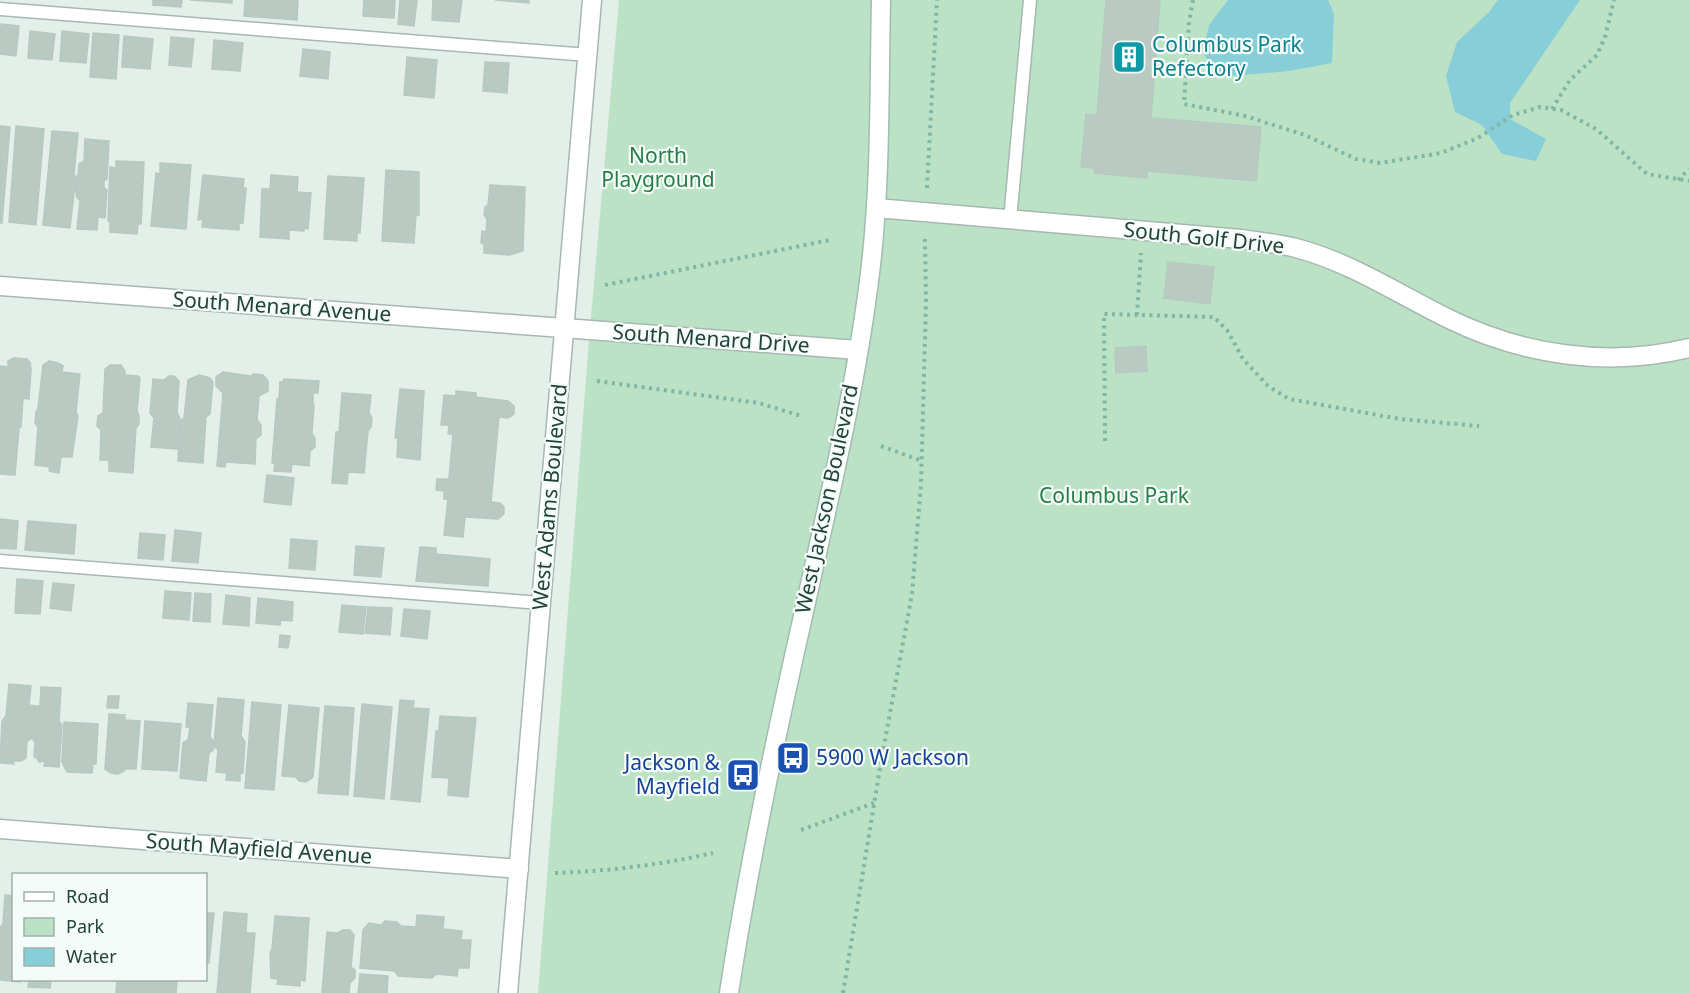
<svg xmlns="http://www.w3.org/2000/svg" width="1689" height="993" viewBox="0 0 1689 993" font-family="'Noto Sans',sans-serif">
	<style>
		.green { fill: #bbe2c5 }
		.water { fill: #87ced9 }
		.building { fill: #b9cac3; stroke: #b5c9c1; stroke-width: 1.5 }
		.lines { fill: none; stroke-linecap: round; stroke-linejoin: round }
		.lane-casing { stroke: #a6b8b1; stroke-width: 15 }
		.street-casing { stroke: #a6b8b1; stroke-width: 21 }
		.secondary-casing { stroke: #a1bcb2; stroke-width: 21 }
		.path { stroke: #81b6a4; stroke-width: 4; stroke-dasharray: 3 4.5; stroke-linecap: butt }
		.lane { stroke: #fff; stroke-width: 12 }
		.street { stroke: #fff; stroke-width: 18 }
		.secondary { stroke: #fff; stroke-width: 18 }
		.labels { text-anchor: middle; stroke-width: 4.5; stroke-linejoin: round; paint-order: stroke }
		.culture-label { font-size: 21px; fill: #0d838f; stroke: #f5fbf8; text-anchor: start }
		.park-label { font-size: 21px; fill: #267e46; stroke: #f5fbf8 }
		.street-label { font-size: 21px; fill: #214339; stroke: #f5fbf8 }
		.transit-label { font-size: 21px; fill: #164399; stroke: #f5fbf8; text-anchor: start }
	</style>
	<rect width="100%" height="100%" fill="#e4efea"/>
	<!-- green -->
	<path class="green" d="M619,0h1070v993h-1151l52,-665z"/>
	<!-- water -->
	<g class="water">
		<path d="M1228,0h100l6,14 -2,49 -43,8 -70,6 -16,-24 6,-28z"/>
		<path d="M1498,0h82l-70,103v16l36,20 -10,22 -34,-7 -20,-29 -27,-13 -9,-36 11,-34 32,-30z"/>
	</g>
	<!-- building -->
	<g class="building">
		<path d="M153,0h29l-1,7 -28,-2z"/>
		<path d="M190,0h42v3z"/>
		<path d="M245,0h53l-1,20 -53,-4z"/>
		<path d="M364,0h31l-1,18 -31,-2z"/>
		<path d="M400,0h17l-3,26 -16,-2z"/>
		<path d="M433,0h29l-3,22 -27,-2z"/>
		<path d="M495,0h34v3z"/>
		<path d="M1106,0h54l-9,118 110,9 -5,54 -109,-10v7l-53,-5 1,-5 -14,-1 5,-53 11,1z"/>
		<path d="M1,24l18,2 -3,30 -16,-2z"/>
		<path d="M30,31l25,3 -3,26 -24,-2z"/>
		<path d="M62,31l27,3 -3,29 -26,-2z"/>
		<path d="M93,33l26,2 -3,44 -26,-2z"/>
		<path d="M124,36l29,3 -3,30 -28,-2z"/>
		<path d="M171,37l23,2 -3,28 -22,-2z"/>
		<path d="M214,40l29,3 -3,28 -28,-2z"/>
		<path d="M303,49l27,3 -2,27 -28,-3z"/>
		<path d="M407,57l30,3 -3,38 -30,-3z"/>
		<path d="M485,62l24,1 -2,30 -24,-2z"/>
		<path d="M0,126l10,1 -8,96h-2z"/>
		<path d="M16,126l28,3 -8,96 -27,-3z"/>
		<path d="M52,131l26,2 -4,41 3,4 -1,12 -2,3 -4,35 -27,-3z"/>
		<path d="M85,139l24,2 -2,38 -3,2v7l3,2 -2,28 -7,-1 -1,13 -20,-1 3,-28 -4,-5 3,-32 5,-3z"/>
		<path d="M116,161l28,1 -3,62h-3l-1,10 -27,-2v-11h-2l2,-54 6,1z"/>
		<path d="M160,163l31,2 -5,64 -35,-3 5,-53 4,1z"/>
		<path d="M386,170l33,2v43h-3l-2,28 -32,-2z"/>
		<path d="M203,175l41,4 -1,9h3l-3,35h-4v7l-37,-3 1,-8 -5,1z"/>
		<path d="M271,175l27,2 -1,15 14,1 -3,36 -4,-1v3l-15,-1v9l-29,-2 2,-48h8z"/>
		<path d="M328,176l36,2 -4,55 -3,-1v9l-33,-2z"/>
		<path d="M490,185l35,2 -2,64 -14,4 -25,-2v-9l-3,-1 1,-12 4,1 1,-13 -3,-4 1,-8 3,-2z"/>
		<path d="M1168,262l46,5 -4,37 -46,-6z"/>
		<path d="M1146,346l1,25 -31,2 -1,-25z"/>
		<path d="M14,358l13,1 3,3 1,7 -2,30 -6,-1 -2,29 -2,1 -4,47 -15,-1v-108l8,1v-6z"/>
		<path d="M49,361l9,2 5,3 -1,6 18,2 -4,38 2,4 -6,41h-11l-2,16 -10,-2 1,-4 -15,-2 3,-38 -3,-4 1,-11 2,-4 5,-43z"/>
		<path d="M110,365h11l4,6v4l13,1 2,2 -3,33 2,5v8l-3,4 -3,45 -24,-2v-11h-9l1,-30 -4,-4 1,-10 5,-3 2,-44z"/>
		<path d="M223,372l28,4 2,-2 10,1 5,6v10l-9,5 -2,24 4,5v10l-5,4 -1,25 -29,-2 -1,5 -8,-1 6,-73 -7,-7v-9z"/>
		<path d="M199,375l11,3 3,4 -3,32 -4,3 -3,46 -25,-2 2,-40 4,-3 4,-38z"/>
		<path d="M169,376h5l5,5 -2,31 3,7 -3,30 -26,-2 3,-29 -4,-5 3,-34 11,1z"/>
		<path d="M284,379l35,2 -1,12h-5v12h1l-2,29 3,4v9l-5,4 -1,15 -17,-2 -1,8 -17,-1 1,-7 -3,-1 5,-64h2l1,-17h3z"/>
		<path d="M400,389l24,2 -4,69 -23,-3 1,-19h-3z"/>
		<path d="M456,391l20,2v4l32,4 6,5v8l-6,4 -9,-1 -8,85 9,1 4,4v7l-6,5 -33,-2 -2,20 -19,-2 4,-36h-4v-8l-8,-1 1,-11h12l4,-45h-5l1,-9h-8l3,-30 12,1z"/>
		<path d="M342,393l29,2 -2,18 3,5 -1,9 -3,4 -4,42 -16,-1 -1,12 -15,-1 4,-51h3z"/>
		<path d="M267,475l27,3 -3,27 -27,-3z"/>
		<path d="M0,519l18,2 -2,28 -16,-1z"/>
		<path d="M28,521l48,4 -2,29 -49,-4z"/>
		<path d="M175,530l26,3 -3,30 -26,-2z"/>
		<path d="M140,533l25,2 -2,25 -25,-2z"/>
		<path d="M291,539l26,2 -2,29 -26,-2z"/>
		<path d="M356,546l28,2 -3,29 -27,-2z"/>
		<path d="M420,547l16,1v6l54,5 -2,27 -72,-5z"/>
		<path d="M17,579l26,2 -3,33 -25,-1z"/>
		<path d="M53,583l21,2 -3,26 -21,-3z"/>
		<path d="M165,591l26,2 -2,27 -26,-2z"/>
		<path d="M195,593l16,1 -1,28 -17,-1z"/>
		<path d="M226,595l24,3 -1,28 -26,-2z"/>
		<path d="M258,598l35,4 -1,19 -11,-1 -1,5 -24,-2z"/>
		<path d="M342,605l24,2 -3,27 -24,-2z"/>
		<path d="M368,607l24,1 -2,27 -25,-2z"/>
		<path d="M404,609l26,2 -3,28 -26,-3z"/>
		<path d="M280,635l10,1 -2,12 -9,-1z"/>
		<path d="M9,684l22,2 -2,19 6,1 -3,32 -5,3 -1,17 -5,3h-8l1,3 -14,-1 2,-42 4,-5z"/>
		<path d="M41,687l20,1 -2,33 3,4 -3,42 -15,-1 1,-5 -6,1 -2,-4 -3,-1 1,-15 -3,-4 3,-32h5z"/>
		<path d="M108,696h11l-1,12h-11z"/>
		<path d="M218,698l26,2 -3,36 4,6 -2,31h-3v8l-14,-1 1,-7 -11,-1 2,-22 -4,-4z"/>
		<path d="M400,700l14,1 -1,7 16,1 -9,93 -29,-3z"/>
		<path d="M252,702l29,3 -7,85 -29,-2z"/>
		<path d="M188,703l25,2 -3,32 4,5 -1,8 -4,3 -3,28 -26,-3 3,-35 5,-3 2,-13h-4z"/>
		<path d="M362,704l30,3 -8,92 -30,-3z"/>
		<path d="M289,705l30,3 -6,69 -7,5 -7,-1 -3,-4 -14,-1z"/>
		<path d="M325,706l29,2 -6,87 -30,-2z"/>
		<path d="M109,714l16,1v5l15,1 -4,48h-11l-1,2 -6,3 -7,-1 -6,-4z"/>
		<path d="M440,716l36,2 -8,79 -20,-2 1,-17 -17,-1 4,-46h3z"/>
		<path d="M145,721l36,3 -4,47 -35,-2z"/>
		<path d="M64,722l34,2 -2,40h-3l-1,9 -25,-1 -5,-10z"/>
		<path d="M5,895l9,1v84h6v2l-20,-2v-53l3,-3z"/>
		<path d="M224,912l23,2 -1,19h9l-5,60h-33z"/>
		<path d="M206,913h8l-5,50 -3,-1z"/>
		<path d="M417,915l27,2 -1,12 19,2 -1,9h10l-2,28h-11l-1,8 -21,-2 -4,4 -34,-2 -3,-5 -35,-3 3,-38 6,-7 12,2 4,-4 12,1 4,4 15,1z"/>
		<path d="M275,916l34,2 -4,63 -5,-1v6l-23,-2 1,-5 -7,-1 -1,-25 2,-4z"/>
		<path d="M343,930h7l4,5 -3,32 4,3v8l-5,5 -1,10h-27l5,-61 11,1z"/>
		<path d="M360,974l28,2 -1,17h-29z"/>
		<path d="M29,980h22l-1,8 -22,-1z"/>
		<path d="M117,980l60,1 -1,12h-60z"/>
	</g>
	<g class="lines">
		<defs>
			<g id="lane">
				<path d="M0,9l588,46"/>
				<path d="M1010,220l20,-220"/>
				<path d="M0,561l541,42"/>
			</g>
			<g id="street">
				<path d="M876,208l365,31c18,3 37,4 55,9 54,14 102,46 153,71 74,36 159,49 240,29"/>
				<path d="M0,286l858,64"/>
				<path d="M0,829l519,40"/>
				<path d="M508,993l84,-993"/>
			</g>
			<path id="secondary" d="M729,993c19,-126 46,-253 74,-377 25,-114 53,-227 67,-343 11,-90 9,-182 11,-273"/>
		</defs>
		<!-- lane casing -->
		<use href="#lane" class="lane-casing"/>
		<!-- street casing -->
		<use href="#street" class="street-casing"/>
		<!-- secondary casing -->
		<use href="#secondary" class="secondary-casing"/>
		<!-- path -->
		<g class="path">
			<path d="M1193,0l-4,22 -5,82 61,12 60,19 51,24 24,4 61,-10 37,-15 35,-23 27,-8 21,3 35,19 51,45 42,7"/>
			<path d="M1552,109l18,-29 27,-25 8,-18 9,-37"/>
			<path d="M1678,180l11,-11"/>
			<path d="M927,188l10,-188"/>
			<path d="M605,285l225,-45"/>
			<path d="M1137,315l4,-62"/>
			<path d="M597,381l162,22 42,13"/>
			<path d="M1105,441l-1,-127 110,3 13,13 16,29 25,27 21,13 111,20 79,7"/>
			<path d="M881,446l41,15"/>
			<path d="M801,830l73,-27"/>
			<path d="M555,873c55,-2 104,-8 158,-20"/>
			<path d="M843,993l38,-231 31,-168 9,-110 5,-182 -1,-63"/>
		</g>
		<!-- lane -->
		<use href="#lane" class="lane"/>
		<!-- street -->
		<use href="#street" class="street"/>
		<!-- secondary -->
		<use href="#secondary" class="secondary"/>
	</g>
	<!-- icons -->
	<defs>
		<symbol id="building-square" viewBox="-11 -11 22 22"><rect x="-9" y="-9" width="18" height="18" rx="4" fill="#0f9aa8" stroke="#f5fbf8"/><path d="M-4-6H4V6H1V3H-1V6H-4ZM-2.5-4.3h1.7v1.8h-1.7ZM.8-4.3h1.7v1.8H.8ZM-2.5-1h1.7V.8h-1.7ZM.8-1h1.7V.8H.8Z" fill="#fff"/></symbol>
		<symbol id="bus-square" viewBox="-11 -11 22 22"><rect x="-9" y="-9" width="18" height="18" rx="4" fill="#1a4fb4" stroke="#f5fbf8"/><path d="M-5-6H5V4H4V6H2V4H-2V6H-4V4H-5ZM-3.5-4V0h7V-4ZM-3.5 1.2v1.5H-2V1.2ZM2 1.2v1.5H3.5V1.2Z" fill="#fff"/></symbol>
	</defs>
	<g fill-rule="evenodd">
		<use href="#building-square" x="1110" y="38" width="38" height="38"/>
		<use href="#bus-square" x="774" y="739" width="38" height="38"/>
		<use href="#bus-square" x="724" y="756" width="38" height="38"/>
	</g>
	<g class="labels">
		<!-- culture labels -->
		<g class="culture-label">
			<text x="1152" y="52">Columbus Park<tspan x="1152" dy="24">Refectory</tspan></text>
		</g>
		<!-- park labels -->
		<g class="park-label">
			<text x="658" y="163">North<tspan x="658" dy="24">Playground</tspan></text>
			<text x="1114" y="503">Columbus Park</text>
		</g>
		<!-- street labels -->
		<g class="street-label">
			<text transform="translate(1204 238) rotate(6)" y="7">South Golf Drive</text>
			<text transform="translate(282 307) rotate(4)" y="7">South Menard Avenue</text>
			<text transform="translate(711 339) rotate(4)" y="7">South Menard Drive</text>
			<text transform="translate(550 497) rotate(-85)" y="7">West Adams Boulevard</text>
			<text transform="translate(827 499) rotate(-78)" y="7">West Jackson Boulevard</text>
			<text transform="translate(259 849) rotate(4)" y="7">South Mayfield Avenue</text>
		</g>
		<!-- transit labels -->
		<g class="transit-label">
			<text x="816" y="765">5900 W Jackson</text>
			<text x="720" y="770" text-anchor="end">Jackson &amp;<tspan x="720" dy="24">Mayfield</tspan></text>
		</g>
	</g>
	<!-- legend -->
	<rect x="12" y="873" width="195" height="108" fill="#f5fbf8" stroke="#a0b1ac" stroke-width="1.5"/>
	<rect x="24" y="892" width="30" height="9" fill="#ffffff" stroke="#a0b1ac" stroke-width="1.5"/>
	<text x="66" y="903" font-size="18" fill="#214339">Road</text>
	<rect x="24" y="918" width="30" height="18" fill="#bbe2c5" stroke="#a0b1ac" stroke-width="1.5"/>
	<text x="66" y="933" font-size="18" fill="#214339">Park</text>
	<rect x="24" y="948" width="30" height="18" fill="#87ced9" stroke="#a0b1ac" stroke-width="1.5"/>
	<text x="66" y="963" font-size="18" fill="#214339">Water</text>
</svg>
